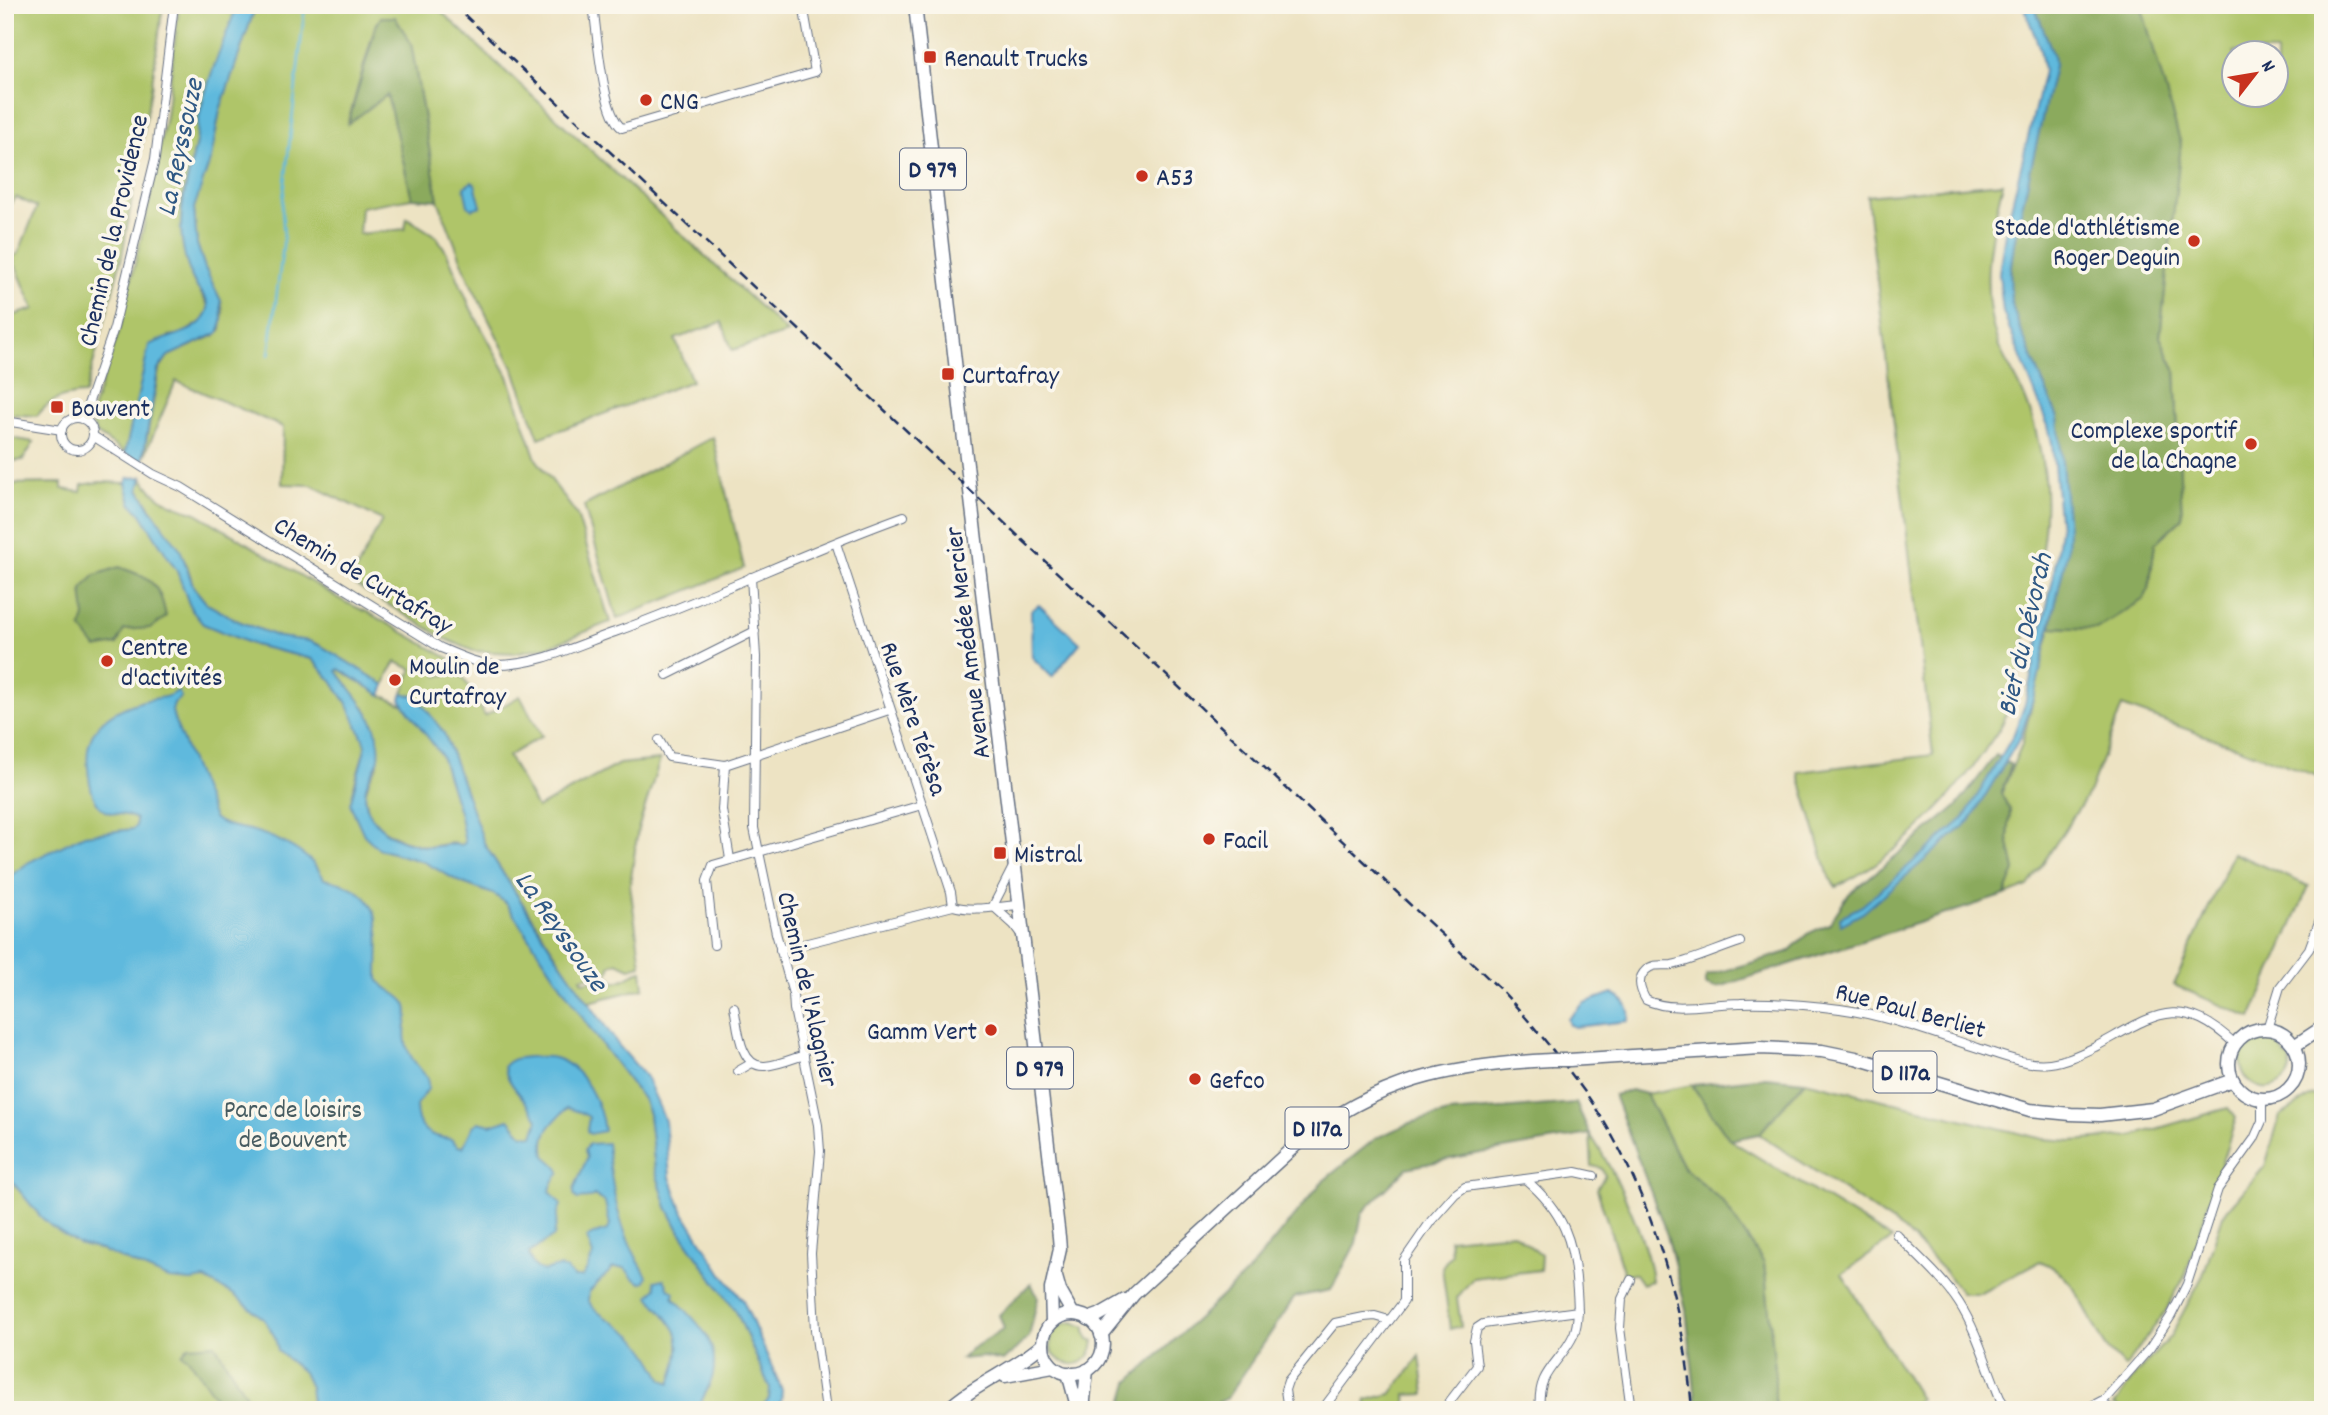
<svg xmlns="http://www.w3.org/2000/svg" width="2328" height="1415" viewBox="0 0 2328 1415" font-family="Dekko,sans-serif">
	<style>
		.green { fill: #afc569; stroke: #657a64; stroke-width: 2; fill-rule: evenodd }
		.forest { fill: #8baa5d; stroke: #536c5e; stroke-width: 2 }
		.water { fill: #5fb9dd; stroke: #3d749e; stroke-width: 2 }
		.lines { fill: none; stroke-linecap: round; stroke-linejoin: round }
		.stream { stroke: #5fb9dd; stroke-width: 2.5 }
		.minor-casing { stroke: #646e81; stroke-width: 10 }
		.primary-casing { stroke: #646e81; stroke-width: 15 }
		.minor { stroke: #fff; stroke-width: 8 }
		.primary { stroke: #fff; stroke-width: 12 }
		.rail { stroke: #1b2f5e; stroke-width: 2.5; stroke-dasharray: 10 5; stroke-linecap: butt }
		.primary-bridge-casing { stroke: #646e81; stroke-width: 15; stroke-linecap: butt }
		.primary-bridge { stroke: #fff; stroke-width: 12 }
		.poi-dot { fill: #c8321e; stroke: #fbf7ec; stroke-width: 2.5 }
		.labels { text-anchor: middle; stroke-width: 7; stroke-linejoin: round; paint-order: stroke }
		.shield { fill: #fbf7ec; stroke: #5e6b89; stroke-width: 2 }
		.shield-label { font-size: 24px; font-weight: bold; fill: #1b2f5e }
		.poi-label { font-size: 26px; fill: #1b2f5e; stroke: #fbf7ec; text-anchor: start }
		.street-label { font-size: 26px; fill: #1b2f5e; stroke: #fbf7ec }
		.park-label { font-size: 26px; fill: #475c61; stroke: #fbf7ec }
		.water-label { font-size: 28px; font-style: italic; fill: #2f5884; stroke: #fbf7ec }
	</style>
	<rect width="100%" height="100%" fill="#fbf7ec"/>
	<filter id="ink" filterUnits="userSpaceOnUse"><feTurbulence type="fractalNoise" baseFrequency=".0143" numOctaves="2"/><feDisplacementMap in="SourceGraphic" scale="14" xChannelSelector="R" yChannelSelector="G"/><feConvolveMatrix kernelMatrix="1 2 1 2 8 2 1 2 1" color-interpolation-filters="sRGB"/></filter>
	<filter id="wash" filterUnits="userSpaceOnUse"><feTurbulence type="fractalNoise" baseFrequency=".00686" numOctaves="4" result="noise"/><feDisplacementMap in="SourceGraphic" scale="28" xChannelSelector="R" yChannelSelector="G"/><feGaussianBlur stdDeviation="1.57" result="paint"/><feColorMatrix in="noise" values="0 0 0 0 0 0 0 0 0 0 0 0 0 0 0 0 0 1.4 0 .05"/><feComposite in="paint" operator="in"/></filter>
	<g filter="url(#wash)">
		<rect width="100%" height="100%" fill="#ede3c3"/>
		<!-- green -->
		<g class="green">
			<path d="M5,5h158l-11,78 -30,173 -37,138c-21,1 -35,5 -48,22l-32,-2v-96l29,-9 -22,-52 6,-3 19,-47 -21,-10 -11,13z"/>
			<path d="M179,5h58l-38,113 -3,25 -14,57 -1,30 5,30 8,22 15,25 -5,13 -22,14 -13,2 -44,117 -29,-20 -6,-17 30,-87 30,-131 16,-82z"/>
			<path d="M256,5h178l354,328 -56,17 -10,-28 -47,17 17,42 -153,57 -25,-68 -45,-90 -31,-80 -27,-157 -29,-26 -7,9 -27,96 39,-28 25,104 -51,9 -2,27 46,-5 2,-11 30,19 10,16 24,56 37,67 28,83 41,56 33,107 -60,24 -36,7 -41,-2 -27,-12 -96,-57 32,-62 -71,-35 -29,-1 1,-57 -107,-46 -33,78 16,-89 9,-14 48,-21 5,-6 2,-17 -2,-11 -16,-33 -8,-24 -3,-36 21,-70 5,-28z"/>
			<path d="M2141,5h182v773l-201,-72 -32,85 -62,95 -23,9 10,-25 -7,-31 2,-29 -9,-16 21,-50 29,-117 45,2 53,-40 6,-46 27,-25 -7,-149 -15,-32 20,-193zM2234,52h42v42h-42z"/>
			<path d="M2003,183c-14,55 -24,106 -5,161 6,16 17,31 24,47 11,24 17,51 21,77 7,45 -2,92 -11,136 -8,40 -13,81 -29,118 -5,11 -14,21 -20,31 -38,54 -88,105 -147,134l-7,-10 -31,-105 135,-17 -66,-559z"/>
			<path d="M5,437l29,5 -11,18 -18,2z"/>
			<path d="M713,437l31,131 -127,51 -33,-113z"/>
			<path d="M142,477c13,23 30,28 54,36l149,89 22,10 85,48 -2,6 -13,3v7l18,-3 8,4 22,39 35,-20 22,40 -34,20 29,52 82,-44 41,-4 -22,69 -8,56 11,80 -11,3 -13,-6 -7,4 -1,7 -28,5 2,4 28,-5 3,5c11,0 16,-9 28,-11l2,17 -55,14 -14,-18 -90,-139 -41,-112 -27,-35 -14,-5 9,-24 -16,-7 -7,11 -4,12 -64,-39 -12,-5 -30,-4 -41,-16 -31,-17 -13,-16 -7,-23 -48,-76z"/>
			<path d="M99,482l27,1 5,20 10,11 36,57 14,38 12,15 51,21 58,14 20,22 16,24 18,40 -12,41 25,63 45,13 36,20 34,12 12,9 87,130 50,66 6,15 6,55 12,38 13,25 57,81 33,75c1,10 -4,17 -12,22h-753v-926l57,-1v6l19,3 1,-7z"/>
			<path d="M338,669l43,26 23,10 15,17 22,33 19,60 5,28 -4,2 -10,-2 -23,4 -26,-7 -20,-11 -13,-13 -4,-21 4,-15 9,-15 -4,-40 -9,-17 -28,-37z"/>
			<path d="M2233,853l76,33 -58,132 -77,-33z"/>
			<path d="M2266,1037l8,2 8,5 -1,4 5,9 4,1c2,10 -1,19 -9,25 -33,24 -64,-39 -15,-46z"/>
			<path d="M1805,1081l238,58 29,2 60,-5 96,-28 8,10 -50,156 -21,38 -40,55c-6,-7 -14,-13 -19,-20 -20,-31 -28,-72 -66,-86l-59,32h-20l-14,-19 -43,-44 -145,-96z"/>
			<path d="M1692,1085l38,55 162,99 -50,35 78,125 -17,11h-128v-41l-11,-106 -41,-61 -40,-35 -37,-73z"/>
			<path d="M2313,1095l10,2v313h-198l-11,-5 22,-31 34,-37 33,-62 20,-60 42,-49 15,-50z"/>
			<path d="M1590,1134c25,38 57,103 62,147l-10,3 -7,-10h-11l-27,-85 8,-14 -4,-7 -9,-2z"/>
			<path d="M1513,1233l28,22 -1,15 -67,8 -16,20 4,28 -11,3 -8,-62 9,-13 -2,-15z"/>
			<path d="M1073,1322l12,5v5l4,7 5,2c-5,42 -57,19 -40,-8 4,-8 11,-10 19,-11z"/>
			<path d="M1420,1356l5,38 -19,1 1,12 -14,3h-26l-1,-10 25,-6z"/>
		</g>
		<!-- forest -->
		<g class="forest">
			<path d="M2034,5h107l40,139 -21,193 15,32 7,149 -27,25 -6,46 -5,10 -48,30 -45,-2 16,-86 -9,-123 -39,-91 -8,-25 -1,-19 2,-33 42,-184 -1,-12z"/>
			<path d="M381,17h14l16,26 27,157 -26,-2 -25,-103 -39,29 28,-98z"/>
			<path d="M119,567c31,11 41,15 47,50l-15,11 -27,2 -7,14 -21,4 -15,-20 4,-11 -3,-28 13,-14z"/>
			<path d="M1996,755l15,10 -10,29 9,16 -2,29 7,31 -10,25 -289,93 -10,-3v-9l82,-24 19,-18 22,-10 20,-30 107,-87z"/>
			<path d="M1766,1077l39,4 -46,53 -29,6 -38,-55z"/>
			<path d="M1631,1090l15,4 37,73 40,35 41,61 11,106v41h-78l-11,-101 -19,-74 -53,-140z"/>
			<path d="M1576,1103l14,31 -126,22 -57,12 -45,45 -6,30 -25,47 -36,7 -68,101 -22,12h-84l8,-28 119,-110 74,-90 54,-44 34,-15 39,-10z"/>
			<path d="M1031,1283l7,15 -9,39 -26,24 -20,-4 -22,2 10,-10 33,-20 -5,-14z"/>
			<path d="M215,1344l39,65v1h-30l-35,-51 -7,-5 6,-8z"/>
		</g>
		<!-- water -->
		<g class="water">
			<path d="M237,5h19l-36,105 -9,48 -17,50 3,36 8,24 16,33 1,21 -4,11 -50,23 -10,14 -16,93 -17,-10 24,-108c18,-10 51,-11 58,-33 4,-10 -3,-15 -9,-23 -11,-18 -16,-41 -17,-61 0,-30 9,-56 15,-85 2,-8 1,-17 3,-26 8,-38 25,-75 38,-112z"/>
			<path d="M2023,5h11l19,49 1,12 -39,172 -5,33 1,31 8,25 39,91 10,111 -1,23 -31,137 -15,47 -51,85 -107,92 -22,12 -1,-8 22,-11 102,-88 49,-82 12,-32 28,-125 7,-50 -8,-86 -4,-17 -45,-114 -4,-39 6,-40 39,-162 -4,-22z"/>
			<path d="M472,182l3,2 6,22 -9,3 -4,-3 -4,-19z"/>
			<path d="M142,477l-3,12 11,19 30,41 14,39 13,16 31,17 41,16 30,4 12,5 64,39 -4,10 -42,-26 -2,2c16,23 39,44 42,73 2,19 -3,21 -10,35 -13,28 9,53 35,62 7,2 18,6 26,6 11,-1 20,-4 31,-2l4,-2 -5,-28 -19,-60 -37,-50 -3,-6 2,-6 14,4 27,36 41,112 69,108 65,93 28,32 18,43 5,56 12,33 40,64 21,26 39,90 -1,11 -6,9h-17l11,-11 1,-11 -33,-75 -57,-81 -13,-25 -12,-38 -6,-55 -6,-15 -50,-66 -87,-130 -13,-9 -33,-12 -36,-20 -45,-13 -15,-14 -14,-31 16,-59 -18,-40 -16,-24 -20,-22 -58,-14 -51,-21 -12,-15 -14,-38 -36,-57 -10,-11 -5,-20 2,-5z"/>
			<path d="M1039,605l41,38 -28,34 -20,-20 -1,-47z"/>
			<path d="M178,691l3,6 -7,6 -2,8 2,8 40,99c10,9 23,9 36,12 26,7 62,23 74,49 64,11 54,50 54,100 7,12 22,14 28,25 4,7 1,14 0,21 -4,23 7,37 22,53v11l-12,17c0,23 13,31 35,33l7,7 5,1 10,-21 6,-4 12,3 18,-6 13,15 11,2 5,-16c-10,-20 -30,-33 -34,-54 7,-8 14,-8 24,-9 9,0 19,-1 27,1 29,9 46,46 49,73l-14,3 -3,-3 2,-14 -9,-5 -13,-4c-15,16 -27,23 -22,48 27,22 9,13 5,35l11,14 -3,7 -4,24 -25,17c2,10 5,15 15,18 13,-4 20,-8 29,6h9c3,-3 9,-17 11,-22l-6,-17 7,-4 14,-4 2,-5 -5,-23 -11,-7 -5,3 -12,1 -3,-5v-5l13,-31 -2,-8 4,-6 18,-1c6,53 11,87 40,133l-2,5 -4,2 -8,-5 -8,-10h-12l-24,24 -1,8c8,15 26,21 39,31 16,11 27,32 36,49l7,3c6,-14 13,-42 4,-55 -7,-12 -17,-21 -25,-32l7,-8 -1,-7 9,-2 5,10 5,3 -1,5c21,22 47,43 40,77 -2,12 -11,24 -16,36h-384l-3,-23 -7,-15 -25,-21 -3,-14 -11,-18 -31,-25 -28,-15 -14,2 -22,-2 -68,-29 -23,-6 -26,-17 -12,-11 -35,-43v-293l24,-18 55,-27 49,-6 3,-3v-7c-11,-8 -26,-2 -35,-11 -10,-9 -12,-28 -13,-40 -5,-39 20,-57 55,-67 14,-4 20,-1 35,-10z"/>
			<path d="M1612,993c10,4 21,16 16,28l-53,6 -5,-2 -2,-6 16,-16z"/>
		</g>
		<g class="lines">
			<!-- stream -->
			<path class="stream" d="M269,355l15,-118 -2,-28 23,-204"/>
		</g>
	</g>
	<g filter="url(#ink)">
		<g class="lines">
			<defs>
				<g id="minor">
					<path d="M593,5c4,26 9,109 29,123l193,-56 -12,-67"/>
					<circle cx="77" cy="434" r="16"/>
					<path d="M83,419l31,-91 41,-169 19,-154"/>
					<path d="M5,421l57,9"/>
					<path d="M93,436l60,38 28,13 260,161c18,7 37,17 56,17 42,0 80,-20 118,-33 98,-35 191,-81 289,-116"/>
					<path d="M836,543l115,349 2,14"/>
					<path d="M751,577l5,80 -2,171 22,105 17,61 1,15 24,116 2,26 -9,102 4,77 11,80"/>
					<path d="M667,675l88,-44"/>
					<path d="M659,740l10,17 56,8"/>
					<path d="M730,859l-8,-49 3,-45 164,-55"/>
					<path d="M1014,865l-21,41 21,19 8,11"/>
					<path d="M1740,942c-22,7 -45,18 -68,23 -9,1 -18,-2 -26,5 -10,9 -6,20 0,30 26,13 65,3 94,3 33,-1 68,2 100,6 45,6 95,25 138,39 22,7 48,18 72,15 16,-2 30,-9 45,-16 58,-31 84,-56 140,-3"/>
					<path d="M714,945l-7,-64 6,-16 209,-60"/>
					<path d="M780,950l173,-44c20,6 46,0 68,-1"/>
					<path d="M734,1007c4,18 5,61 31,59 13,-1 27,-7 39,-11"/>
					<path d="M2267,1029l13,-42 29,-38 14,-38"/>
					<path d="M738,1071l14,-8"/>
					<path d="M1525,1179l51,-7 18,4"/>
					<path d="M1896,1234c21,22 46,43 63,69 18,28 28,64 41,95l8,12"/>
					<path d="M2099,1403l16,7"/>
					<path d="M1288,1410l-3,-20 3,-9 47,-58 29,-6 11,-1 14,4"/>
					<path d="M1322,1410l82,-109v-41l27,-39 24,-27 10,-7 60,-8c39,33 49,62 52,112 1,14 2,30 -3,43 -14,31 -38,36 -34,76"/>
					<path d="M1443,1410l34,-44 -3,-25 3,-13 6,-4 95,-13"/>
					<path d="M1631,1410l-11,-82 2,-29 9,-19"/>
					<path d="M2084,1410l21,-11 45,-51 21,-32 16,-32 31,-95 36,-50 8,-18v-22"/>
				</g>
				<g id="primary">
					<path d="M915,5l46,410 98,822 1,12 -9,40 1,33"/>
					<circle cx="2264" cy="1064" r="35"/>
					<path d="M2294,1046l29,-19"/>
					<path d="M1569,1060l191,-12 62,3 34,7 174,52 41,4 29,1 53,-6 80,-29"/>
					<path d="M1056,1277l4,14 13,23"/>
					<circle cx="1073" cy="1344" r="30"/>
					<path d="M1088,1319l11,-4 26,-15"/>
					<path d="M1101,1335l33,-41 163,-150c81,-65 153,-79 254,-84"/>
					<path d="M1068,1373l10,37"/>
					<path d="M1005,1376l48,-9"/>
					<path d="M947,1410c29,-27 67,-40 96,-66"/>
					<path d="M1083,1410l4,-40"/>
				</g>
			</defs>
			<!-- minor casing -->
			<use href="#minor" class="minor-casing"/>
			<!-- primary casing -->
			<use href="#primary" class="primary-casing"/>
			<!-- minor -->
			<use href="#minor" class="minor"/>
			<!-- primary -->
			<use href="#primary" class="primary"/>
			<!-- rail -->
			<path class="rail" d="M454,5l1049,987c30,33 58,67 84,103 61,89 97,207 105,315"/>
			<defs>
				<path id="primary-bridge" d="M1551,1060h18"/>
			</defs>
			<!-- primary-bridge casing -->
			<use href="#primary-bridge" class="primary-bridge-casing"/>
			<!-- primary-bridge -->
			<use href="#primary-bridge" class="primary-bridge"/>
		</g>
	</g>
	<!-- markers -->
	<g class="poi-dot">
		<rect x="923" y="50" width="14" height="14" rx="3.5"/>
		<circle cx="646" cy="100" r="7"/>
		<circle cx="1142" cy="176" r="7"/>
		<circle cx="2194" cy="241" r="7"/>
		<rect x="941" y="367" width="14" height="14" rx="3.5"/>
		<rect x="50" y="400" width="14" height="14" rx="3.5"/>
		<circle cx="2251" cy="444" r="7"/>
		<circle cx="107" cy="661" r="7"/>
		<circle cx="395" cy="680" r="7"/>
		<circle cx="1209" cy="839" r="7"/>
		<rect x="993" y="846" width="14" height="14" rx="3.5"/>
		<circle cx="991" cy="1030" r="7"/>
		<circle cx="1195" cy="1079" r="7"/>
	</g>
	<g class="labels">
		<!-- shield labels -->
		<g class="shield">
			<rect x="900" y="148.5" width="66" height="41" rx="5"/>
			<rect x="1007" y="1047.5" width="66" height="41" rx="5"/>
			<rect x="1873.5" y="1051.5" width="63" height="41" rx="5"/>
			<rect x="1285.5" y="1107.5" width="63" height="41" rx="5"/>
		</g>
		<g class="shield-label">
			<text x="933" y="177">D 979</text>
			<text x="1040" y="1076">D 979</text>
			<text x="1905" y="1080">D 117a</text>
			<text x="1317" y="1136">D 117a</text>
		</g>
		<!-- poi labels -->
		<g class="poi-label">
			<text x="944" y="66">Renault Trucks</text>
			<text x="660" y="109">CNG</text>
			<text x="1156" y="185">A53</text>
			<text x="2180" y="235" text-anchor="end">Stade d'athlétisme<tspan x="2180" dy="30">Roger Deguin</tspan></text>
			<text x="962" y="383">Curtafray</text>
			<text x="71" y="416">Bouvent</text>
			<text x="2237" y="438" text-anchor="end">Complexe sportif<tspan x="2237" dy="30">de la Chagne</tspan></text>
			<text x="121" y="655">Centre<tspan x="121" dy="30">d'activités</tspan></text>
			<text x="409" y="674">Moulin de<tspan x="409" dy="30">Curtafray</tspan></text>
			<text x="1223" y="848">Facil</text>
			<text x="1014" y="862">Mistral</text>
			<text x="977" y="1039" text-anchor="end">Gamm Vert</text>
			<text x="1209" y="1088">Gefco</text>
		</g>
		<!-- street labels -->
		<g class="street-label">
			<text transform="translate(112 230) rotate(-77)" y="9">Chemin de la Providence</text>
			<text transform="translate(364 574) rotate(31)" y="9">Chemin de Curtafray</text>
			<text transform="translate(966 643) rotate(-97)" y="9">Avenue Amédée Mercier</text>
			<text transform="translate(915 718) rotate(71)" y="9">Rue Mère Térèsa</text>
			<text transform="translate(809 989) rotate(77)" y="9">Chemin de l'Alagnier</text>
			<text transform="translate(1911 1009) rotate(15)" y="9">Rue Paul Berliet</text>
		</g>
		<!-- park labels -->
		<g class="park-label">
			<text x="293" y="1117">Parc de loisirs<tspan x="293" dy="30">de Bouvent</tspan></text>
		</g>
		<!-- water labels -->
		<g class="water-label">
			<text transform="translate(178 147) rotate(-78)" y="10">La Reyssouze</text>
			<text transform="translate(2023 634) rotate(-77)" y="10">Bief du Dévorah</text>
			<text transform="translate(563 930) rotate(55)" y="10">La Reyssouze</text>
		</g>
	</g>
	<!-- margin -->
	<rect width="2328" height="1415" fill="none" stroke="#fbf7ec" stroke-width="28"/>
	<!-- north arrow -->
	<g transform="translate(2255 74) rotate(59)"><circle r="33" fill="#fbf7ec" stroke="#a1a7b3" stroke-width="2"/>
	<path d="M0-5L12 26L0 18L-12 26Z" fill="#c8321e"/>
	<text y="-10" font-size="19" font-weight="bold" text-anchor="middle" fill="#1b2f5e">N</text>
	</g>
</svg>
